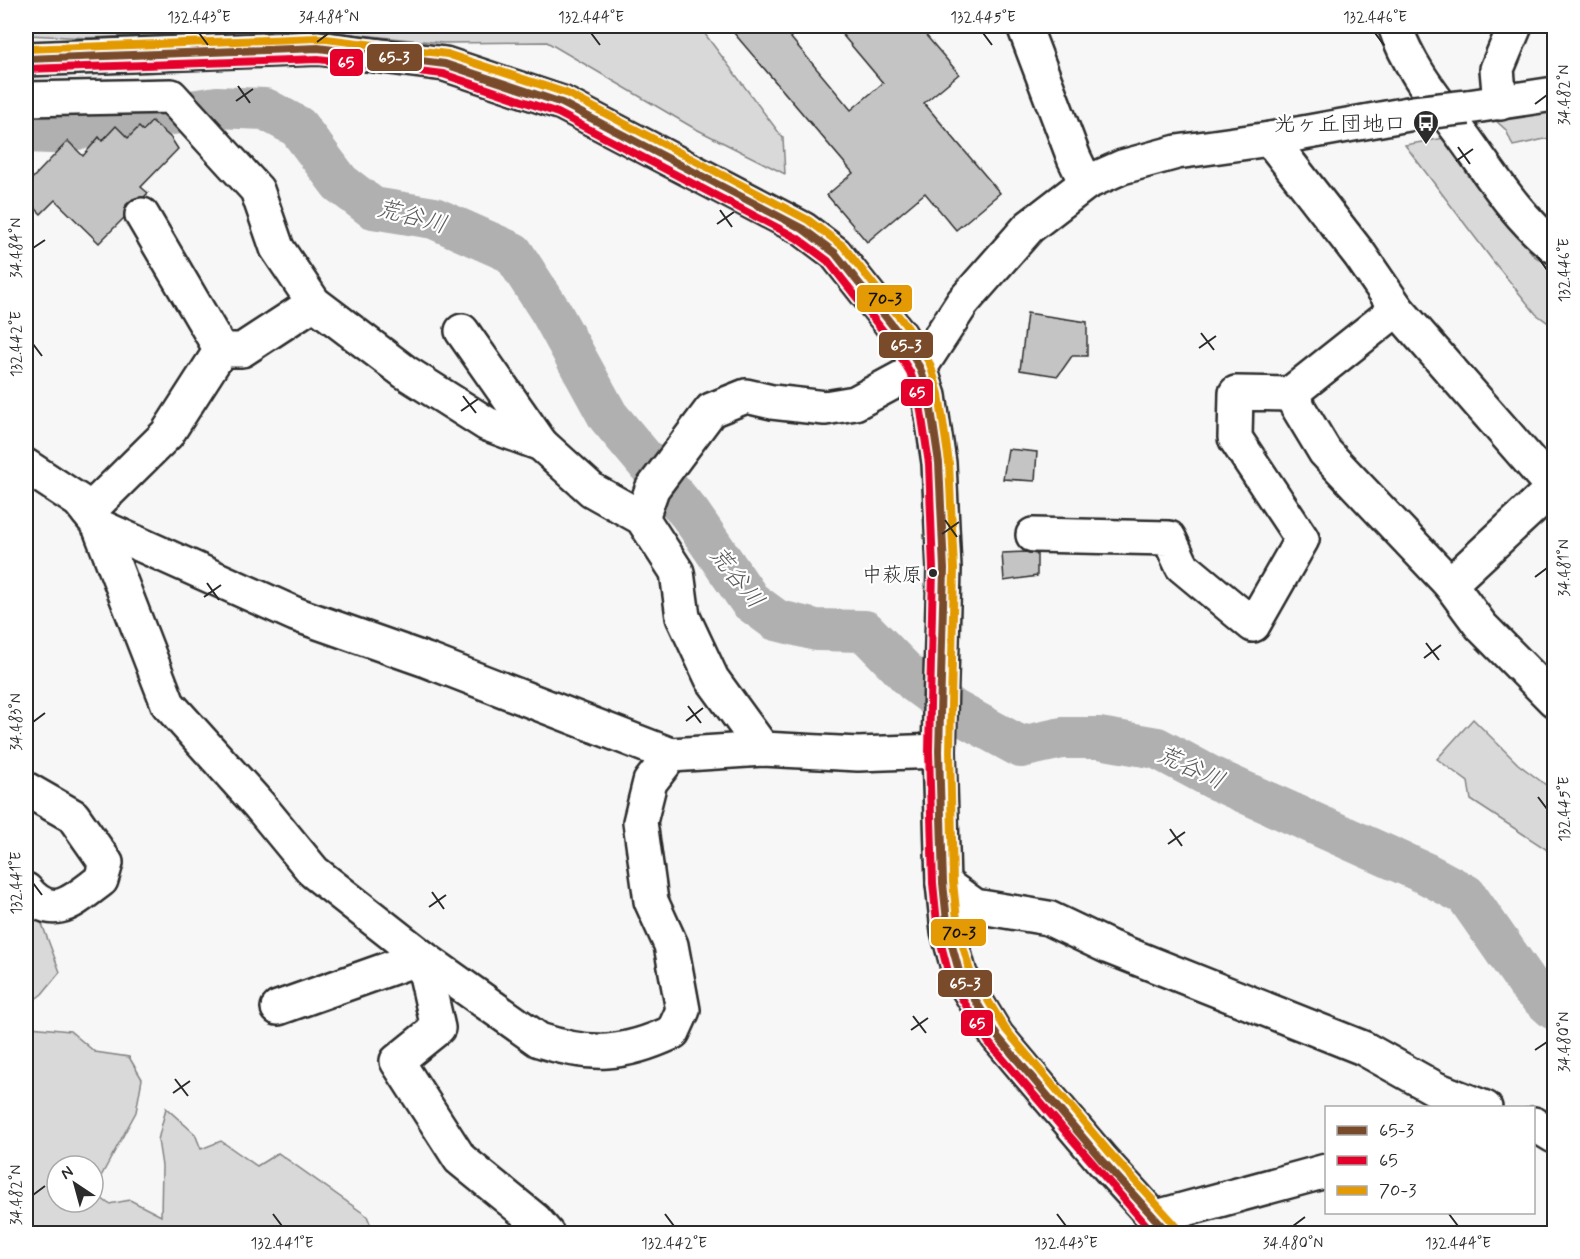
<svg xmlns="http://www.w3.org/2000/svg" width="1580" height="1259" viewBox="0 0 1580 1259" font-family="Mynerve,'Klee One',sans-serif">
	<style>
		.green { fill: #d9d9d9; stroke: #828282; stroke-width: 1.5 }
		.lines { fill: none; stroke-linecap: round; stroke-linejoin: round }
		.river { stroke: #b0b0b0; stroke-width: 42 }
		.building { fill: #c4c4c4; stroke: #2b2b2b; stroke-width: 1.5 }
		.minor-casing { stroke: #2b2b2b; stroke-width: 38 }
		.major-casing { stroke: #2b2b2b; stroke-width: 38 }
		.minor { stroke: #fff; stroke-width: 33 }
		.major { stroke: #fff; stroke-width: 33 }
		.minor-bridge-casing { stroke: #2b2b2b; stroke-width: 38; stroke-linecap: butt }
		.minor-bridge { stroke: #fff; stroke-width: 33 }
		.bus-1-casing { stroke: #fff; stroke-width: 12 }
		.bus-2-casing { stroke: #fff; stroke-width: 12 }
		.bus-3-casing { stroke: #fff; stroke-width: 12 }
		.bus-1 { stroke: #7a4b2a; stroke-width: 8 }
		.bus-2 { stroke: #e4002b; stroke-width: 8 }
		.bus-3 { stroke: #e39a04; stroke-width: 8 }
		.ticks { fill: none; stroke: #2b2b2b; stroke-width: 2 }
		.bus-dot { fill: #2b2b2b; stroke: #fff; stroke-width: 2 }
		.labels { text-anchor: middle; stroke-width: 4.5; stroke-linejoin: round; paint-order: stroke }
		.bus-label { font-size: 20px; fill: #2b2b2b; stroke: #fff; text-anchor: end }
		.poi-label { font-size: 22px; fill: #2b2b2b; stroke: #fff; text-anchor: end }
		.water-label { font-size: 24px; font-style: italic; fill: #5a5a5a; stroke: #fff }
		.line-badge { stroke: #fff; stroke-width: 2 }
		.badge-label { font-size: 16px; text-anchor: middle; font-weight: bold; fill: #fff }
		.pale-badge-label { font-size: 16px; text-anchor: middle; font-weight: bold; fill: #111 }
		.neatline { fill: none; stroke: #2b2b2b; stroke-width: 2 }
		.ticks-label { font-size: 15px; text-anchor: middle; fill: #2b2b2b }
	</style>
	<rect width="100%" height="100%" fill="#f7f7f7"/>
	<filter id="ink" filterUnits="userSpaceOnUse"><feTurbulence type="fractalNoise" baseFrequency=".0167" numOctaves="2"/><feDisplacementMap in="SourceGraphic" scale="12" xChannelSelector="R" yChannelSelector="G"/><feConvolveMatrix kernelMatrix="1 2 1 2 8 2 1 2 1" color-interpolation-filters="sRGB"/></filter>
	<g filter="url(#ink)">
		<!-- green -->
		<g class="green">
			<path d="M26,26h673l84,112 2,36 -93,-47 -145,-85 -104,1 -155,-15 -197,10 -65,-3z"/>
			<path d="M1554,97v40l-41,9 -7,-16 -25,-23z"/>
			<path d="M1444,138l90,118 20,12v59l-18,-13 -43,-53 -88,-116z"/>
			<path d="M1473,719l45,45 36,27v70l-8,-12 -75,-49 -3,-18 -31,-23z"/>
			<path d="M26,909l16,15 18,48 -18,22 -12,9 1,24 39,4 25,21 34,5 13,22 -6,33 -43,79v-25h-36v36h36v-10l16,12 21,-4 31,16 1,-50 -4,-26 8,-32 29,26 6,15 20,-8 36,25 21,-13 89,63 7,17h-348z"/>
		</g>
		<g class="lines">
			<!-- river -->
			<path class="river" d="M26,132l25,1 166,-26 48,2 33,18 42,56 33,25 61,10 79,35 38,59 57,104 82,98 60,87 26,19 40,10 49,1 50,51 38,28 68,37 41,-9h37l58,10 58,31 212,95 39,21 65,93 23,21"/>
		</g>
		<!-- building -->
		<g class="building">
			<path d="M728,26h53l70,84 32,-27 -48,-57h83l41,48 -35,29 76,90 -44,37 -31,-37 -58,49 -40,-47 26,-22z"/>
			<path d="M152,121l19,17 7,11 -37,38 7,6 -4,4 -11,2 -7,6 -2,13 -25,25 -44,-43 -14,14 -15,-15v-14l42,-44 15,15 16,-19 3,4 14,-15 12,12 11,-11 4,4z"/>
			<path d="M1027,313l60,9v34h-15l-14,20 -38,-6z"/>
			<path d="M1008,449l29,3 -2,29 -32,-2z"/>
			<path d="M1025,552l12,2v22l-33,5 -2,-28z"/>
		</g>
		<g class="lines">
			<defs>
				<g id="minor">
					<path d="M1024,26l50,132 12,25"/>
					<path d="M1395,26c14,43 44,77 70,113 27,37 53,79 89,107"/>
					<path d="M26,99l145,-3 86,94 20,58 37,55 91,69 82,52 54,20 51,46 50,28 35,54 6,45 29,62 51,70"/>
					<path d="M1500,103l-3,-34 18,-43"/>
					<path d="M1468,107l86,-13"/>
					<path d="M1270,139l90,116 37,54 157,180"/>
					<path d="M142,215l79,135"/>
					<path d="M1397,309l-107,85 35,58 125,132 31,42 73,74"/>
					<path d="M462,331l79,113"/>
					<path d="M26,466l53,35 20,25 69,178 91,101 55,67 108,85 117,83c52,17 85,15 134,-8l10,-22 -12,-65 -20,-44 -11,-79 10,-40 21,-27"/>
					<path d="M88,512l79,-78 54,-84h21l72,-47"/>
					<path d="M642,518l10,-29 59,-79 35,-14 26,6 53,6 30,-5 65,-35 43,-66 66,-75 57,-44 36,-16 55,-15 93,-13 144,-26"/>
					<path d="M99,526l196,88 131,46 245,95 92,-6 95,5 81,-3"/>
					<path d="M1033,535l136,3 13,28 71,59 49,-86 -67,-101 1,-45 54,1"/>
					<path d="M1450,584l104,-97"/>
					<path d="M26,789l47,27 33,47 -5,17c-27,20 -48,43 -75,10"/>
					<path d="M943,883l32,23 73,12 61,29 254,101 73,41 49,19"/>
					<path d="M278,1008l144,-51 16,71 -41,33 63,98 75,61 12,14"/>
					<path d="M1534,1124l20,12"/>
					<path d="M1153,1218l173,-47"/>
				</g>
				<path id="major" d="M26,59l292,-11 127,16 117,39 241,126 32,24 65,82 20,33 9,28 10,67 5,106 -5,182 4,132 5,48 12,44 37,61 104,123 68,75"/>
			</defs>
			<!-- minor casing -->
			<use href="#minor" class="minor-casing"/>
			<!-- major casing -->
			<use href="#major" class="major-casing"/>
			<!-- minor -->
			<use href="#minor" class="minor"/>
			<!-- major -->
			<use href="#major" class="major"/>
			<defs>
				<path id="minor-bridge" d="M1414,113l54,-6"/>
			</defs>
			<!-- minor-bridge casing -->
			<use href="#minor-bridge" class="minor-bridge-casing"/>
			<!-- minor-bridge -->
			<use href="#minor-bridge" class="minor-bridge"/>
			<defs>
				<path id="bus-1" d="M26,59l292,-11 127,16 117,39 241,126 32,24 65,82 20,33 9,28 10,67 5,106 -5,182 4,132 5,48 12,44 37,61 104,123 68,75"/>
				<path id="bus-2" d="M26,69l292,-10 125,15 115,39 239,125 31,23 63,80 19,31 9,26 10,66 4,105 -4,182 4,132 5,50 12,46 39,64 165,191"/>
				<path id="bus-3" d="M26,49l292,-11 129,16 119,39 242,127 35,26 65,82 22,36 9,30 10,69 5,106 -4,182 3,131 5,47 12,42 36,59 103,122 68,75"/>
			</defs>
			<!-- bus-1 casing -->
			<use href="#bus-1" class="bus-1-casing"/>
			<!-- bus-2 casing -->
			<use href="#bus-2" class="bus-2-casing"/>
			<!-- bus-3 casing -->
			<use href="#bus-3" class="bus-3-casing"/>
			<!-- bus-1 -->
			<use href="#bus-1" class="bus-1"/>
			<!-- bus-2 -->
			<use href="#bus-2" class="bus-2"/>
			<!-- bus-3 -->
			<use href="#bus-3" class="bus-3"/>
		</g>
	</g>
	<!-- ticks -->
	<path class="ticks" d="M199,33l9,12M591,33l9,12M983,33l9,12M1375,33l9,12M317,42l12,-9M238,86l12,17M236,101l17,-12M1535,104l12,-9M1458,147l12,17M1456,161l17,-12M720,210l12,17M717,224l17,-12M33,248l12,-8M1538,257l9,13M1201,333l13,17M33,344l9,12M1199,348l17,-12M463,396l13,17M461,411l17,-12M945,520l12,17M942,534l17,-12M1535,577l12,-9M207,583l12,17M204,597l17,-12M1426,643l13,17M1424,658l17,-13M688,706l13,17M686,721l17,-13M33,722l12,-9M1538,797l9,12M1170,829l12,17M1168,844l17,-12M33,883l9,12M432,892l12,17M429,907l17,-12M913,1016l13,17M911,1030l17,-12M1535,1050l12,-8M175,1079l13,17M173,1093l17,-12M33,1195l12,-9M273,1214l9,12M665,1214l9,12M1057,1214l9,12M1449,1214l9,12M1293,1226l12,-9"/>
	<!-- icons -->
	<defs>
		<symbol id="bus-pin" viewBox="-11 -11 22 30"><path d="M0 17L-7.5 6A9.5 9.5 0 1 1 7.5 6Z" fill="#2b2b2b" stroke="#fff"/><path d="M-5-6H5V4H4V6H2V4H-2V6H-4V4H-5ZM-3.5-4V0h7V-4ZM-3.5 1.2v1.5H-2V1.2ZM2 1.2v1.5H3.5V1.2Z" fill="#fff"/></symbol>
	</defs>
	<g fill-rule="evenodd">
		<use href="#bus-pin" x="1411" y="108" width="30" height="40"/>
	</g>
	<!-- markers -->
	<circle class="bus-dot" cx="933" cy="573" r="5"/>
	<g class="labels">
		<!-- bus labels -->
		<g class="bus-label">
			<text x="922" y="581">中萩原</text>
		</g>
		<!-- poi labels -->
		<g class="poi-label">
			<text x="1406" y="131">光ヶ丘団地口</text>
		</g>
		<!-- water labels -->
		<g class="water-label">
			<text transform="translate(412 216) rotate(15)" y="8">荒谷川</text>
			<text transform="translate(737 577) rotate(51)" y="8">荒谷川</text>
			<text transform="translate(1191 767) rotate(25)" y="8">荒谷川</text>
		</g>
	</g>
	<g class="line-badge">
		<rect x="366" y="43" width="57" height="29" rx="6" fill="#7a4b2a"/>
		<rect x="329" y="48" width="35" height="29" rx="6" fill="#e4002b"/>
		<rect x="856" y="284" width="57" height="29" rx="6" fill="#e39a04"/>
		<rect x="878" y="331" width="56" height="28" rx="6" fill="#7a4b2a"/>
		<rect x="900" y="378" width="34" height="29" rx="6" fill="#e4002b"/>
		<rect x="930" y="918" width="57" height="29" rx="6" fill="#e39a04"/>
		<rect x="937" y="969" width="56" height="29" rx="6" fill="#7a4b2a"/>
		<rect x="960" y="1009" width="34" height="28" rx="6" fill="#e4002b"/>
	</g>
	<g class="badge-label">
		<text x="394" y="63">65-3</text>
		<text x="346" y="68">65</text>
		<text x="906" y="351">65-3</text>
		<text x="917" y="398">65</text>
		<text x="965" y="989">65-3</text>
		<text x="977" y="1029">65</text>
	</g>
	<g class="pale-badge-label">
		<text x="885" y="304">70-3</text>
		<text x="959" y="938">70-3</text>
	</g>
	<!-- margin -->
	<rect width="1580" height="1259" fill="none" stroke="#fff" stroke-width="66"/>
	<!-- legend -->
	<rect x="1325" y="1106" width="210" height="108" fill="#ffffff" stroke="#aaaaaa" stroke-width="1.5"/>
	<rect x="1337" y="1126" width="30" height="9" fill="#7a4b2a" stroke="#aaaaaa" stroke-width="1.5"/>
	<text x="1379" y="1136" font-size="18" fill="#2b2b2b">65-3</text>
	<rect x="1337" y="1156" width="30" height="9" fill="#e4002b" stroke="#aaaaaa" stroke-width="1.5"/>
	<text x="1379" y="1166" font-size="18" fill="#2b2b2b">65</text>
	<rect x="1337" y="1186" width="30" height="9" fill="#e39a04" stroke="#aaaaaa" stroke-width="1.5"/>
	<text x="1379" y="1196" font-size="18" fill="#2b2b2b">70-3</text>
	<!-- north arrow -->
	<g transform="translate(75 1184) rotate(324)"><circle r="28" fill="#ffffff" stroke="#aaaaaa" stroke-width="1.5"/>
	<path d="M0-4.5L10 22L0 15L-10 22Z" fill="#2b2b2b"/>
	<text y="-9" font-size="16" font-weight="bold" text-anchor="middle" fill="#2b2b2b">N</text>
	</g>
	<rect x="33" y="33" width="1514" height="1193" class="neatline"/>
	<g class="ticks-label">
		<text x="199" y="22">132.443°E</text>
		<text x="329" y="22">34.484°N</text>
		<text x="591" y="22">132.444°E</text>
		<text x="983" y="22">132.445°E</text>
		<text x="1375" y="22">132.446°E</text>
		<text transform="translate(1564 95) rotate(-90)" y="5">34.482°N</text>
		<text transform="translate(16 248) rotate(-90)" y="5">34.484°N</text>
		<text transform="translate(1564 270) rotate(-90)" y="5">132.446°E</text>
		<text transform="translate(16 344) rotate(-90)" y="5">132.442°E</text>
		<text transform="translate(1564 568) rotate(-90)" y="5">34.481°N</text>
		<text transform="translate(16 722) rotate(-90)" y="5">34.483°N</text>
		<text transform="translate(1564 809) rotate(-90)" y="5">132.445°E</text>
		<text transform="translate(16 883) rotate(-90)" y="5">132.441°E</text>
		<text transform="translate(1564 1042) rotate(-90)" y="5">34.480°N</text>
		<text transform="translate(16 1195) rotate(-90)" y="5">34.482°N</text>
		<text x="282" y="1248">132.441°E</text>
		<text x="674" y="1248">132.442°E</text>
		<text x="1066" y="1248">132.443°E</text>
		<text x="1293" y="1248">34.480°N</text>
		<text x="1458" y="1248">132.444°E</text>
	</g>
</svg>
